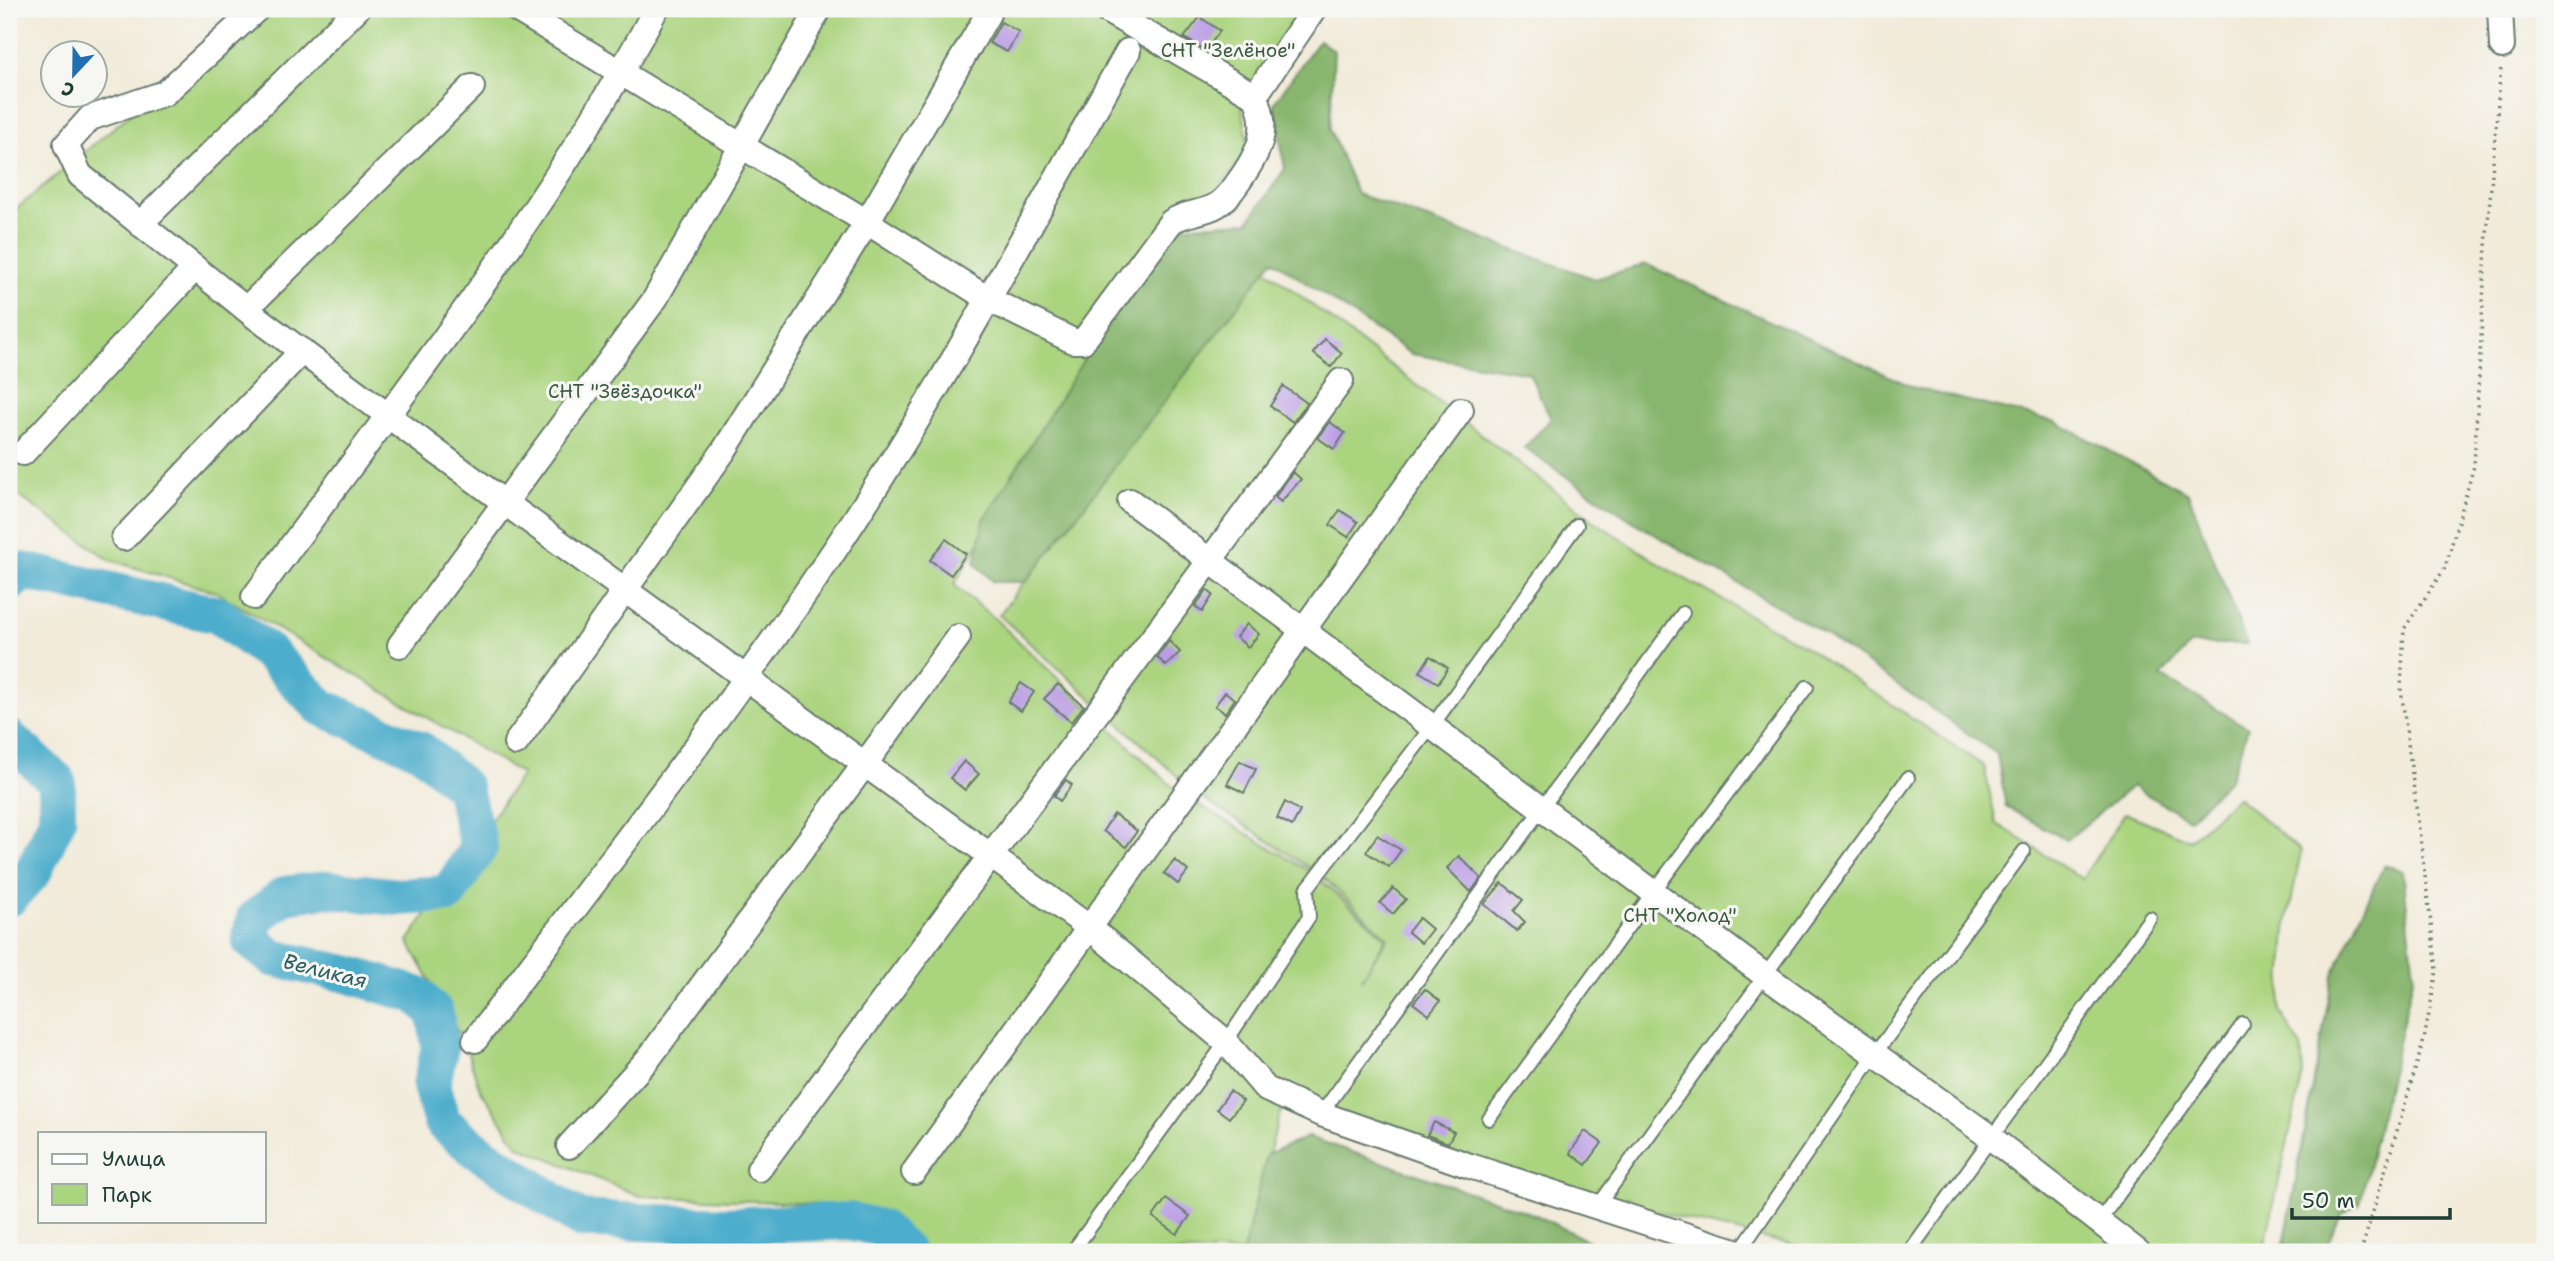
<svg xmlns="http://www.w3.org/2000/svg" width="2554" height="1261" viewBox="0 0 2554 1261" font-family="'Shantell Sans',sans-serif">
	<style>
		.green { fill: #abd47f; stroke: #65885a; stroke-width: 2 }
		.forest { fill: #88b66e; stroke: #547a51; stroke-width: 2 }
		.lines { fill: none; stroke-linecap: round; stroke-linejoin: round }
		.river { stroke: #4dadcc; stroke-width: 38 }
		.building { fill: #bb9ce5 }
		.lane-casing { stroke: #697a6e; stroke-width: 16 }
		.street-casing { stroke: #697a6e; stroke-width: 28 }
		.path { stroke: #697a6e; stroke-width: 3.5; stroke-dasharray: 2 5; stroke-linecap: butt }
		.lane { stroke: #fff; stroke-width: 12 }
		.street { stroke: #fff; stroke-width: 24 }
		.labels { text-anchor: middle; stroke-width: 6; stroke-linejoin: round; paint-order: stroke }
		.park-label { font-size: 19px; fill: #3b5b43; stroke: #f6f6f2 }
		.water-label { font-size: 21px; font-style: italic; fill: #2d5f62; stroke: #f6f6f2 }
	</style>
	<rect width="100%" height="100%" fill="#f6f6f2"/>
	<filter id="ink" filterUnits="userSpaceOnUse"><feTurbulence type="fractalNoise" baseFrequency=".0143" numOctaves="2"/><feDisplacementMap in="SourceGraphic" scale="14" xChannelSelector="R" yChannelSelector="G"/><feConvolveMatrix kernelMatrix="1 2 1 2 8 2 1 2 1" color-interpolation-filters="sRGB"/></filter>
	<filter id="wash" filterUnits="userSpaceOnUse"><feTurbulence type="fractalNoise" baseFrequency=".00686" numOctaves="4" result="noise"/><feDisplacementMap in="SourceGraphic" scale="28" xChannelSelector="R" yChannelSelector="G"/><feGaussianBlur stdDeviation="1.57" result="paint"/><feColorMatrix in="noise" values="0 0 0 0 0 0 0 0 0 0 0 0 0 0 0 0 0 1.4 0 .05"/><feComposite in="paint" operator="in"/></filter>
	<g filter="url(#wash)">
		<rect width="100%" height="100%" fill="#f2ebda"/>
		<!-- green -->
		<path class="green" d="M256,9h1045l-59,97 7,43 -45,58 -22,-6 -228,384 41,34 184,174 135,81 72,64 -25,42 27,-42 -65,-61 -126,-83 -198,-179 266,-346 329,252 72,47 138,78 180,120 12,57 86,56 43,-66 65,27 47,-43 64,54 -15,78 -6,82 21,36 2,26 -40,179h-440l-136,-32 -276,-79 -121,-46 -11,21 -36,136h-325l-3,-8 -49,-38 -226,-10 -122,-50 -38,-57 -15,-44 -57,-104 114,-167 -306,-182 -106,-32 -101,-71v-274z"/>
		<!-- forest -->
		<g class="forest">
			<path d="M1319,40l15,11 -4,79 27,64 238,85 51,-15 269,124 141,34 132,71 59,151h-56l-30,32 87,52 -18,51 -41,40 -57,-33 -65,54 -61,-33 -9,-53 -177,-123 -183,-107 -113,-76 27,-29 -22,-46 -118,-19 -138,-94 -247,322h-33l-18,-19 9,-43 123,-198 72,-96 69,-4 37,-53 -11,-66z"/>
			<path d="M2384,865l19,6 11,104 -54,228 -19,11 -17,38h-44l5,-12 48,-265z"/>
			<path d="M1308,1137l228,78 74,37h-367l24,-98z"/>
		</g>
		<g class="lines">
			<!-- river -->
			<g class="river">
				<path d="M9,584l15,-13 194,44 50,37 53,55 101,44 41,36 16,60 -31,47 -50,3 -72,-8 -41,6 -30,23 -5,22 23,18 74,16 70,21 18,18 5,34 -9,39 11,36 34,28 104,69 142,7 128,-5 30,7 26,24"/>
				<path d="M9,738l48,43v39l-24,52 -24,26"/>
			</g>
		</g>
		<g id="blocks">
			<!-- building -->
			<g class="building">
				<path d="M1200,17l20,14 -14,19 -22,-12z"/>
				<path d="M1001,22l18,10 -12,20 -18,-9z"/>
				<path d="M1325,339l17,14 -11,14 -18,-14z"/>
				<path d="M1283,386l24,17 -14,19 -23,-16z"/>
				<path d="M1330,422l15,11 -11,16 -16,-11z"/>
				<path d="M1293,472l8,7 -20,23 -6,-5z"/>
				<path d="M1340,510l18,12 -10,15 -18,-12z"/>
				<path d="M946,539l20,15 -15,21 -21,-15z"/>
				<path d="M1207,590l6,5 -11,17 -7,-6z"/>
				<path d="M1247,624l12,10 -11,13 -12,-10z"/>
				<path d="M1169,641l11,11 -14,14 -9,-9z"/>
				<path d="M1430,656l18,12 -10,15 -18,-11z"/>
				<path d="M1021,683l13,9 -13,19 -13,-9z"/>
				<path d="M1058,684l26,22 -13,16 -27,-23z"/>
				<path d="M1225,692l10,7 -10,14 -10,-7z"/>
				<path d="M964,761l15,13 -14,16 -15,-12z"/>
				<path d="M1240,761l16,8 -12,24 -17,-9z"/>
				<path d="M1066,780l6,5 -12,16 -6,-5z"/>
				<path d="M1285,802l15,9 -8,15 -15,-8z"/>
				<path d="M1114,814l23,17 -11,16 -23,-16z"/>
				<path d="M1377,835l24,15 -12,17 -23,-15z"/>
				<path d="M1459,856l22,22 -10,14 -24,-24z"/>
				<path d="M1175,860l13,11 -10,13 -14,-11z"/>
				<path d="M1502,883l21,17 -9,11 11,11 -8,9 -33,-27z"/>
				<path d="M1393,888l13,11 -13,15 -13,-11z"/>
				<path d="M1419,918l13,11 -11,14 -13,-11z"/>
				<path d="M1425,989l15,12 -11,14 -16,-12z"/>
				<path d="M1230,1091l13,10 -14,17 -12,-9z"/>
				<path d="M1434,1122l20,10 -6,11 -21,-8z"/>
				<path d="M1585,1131l17,12 -16,22 -16,-12z"/>
				<path d="M1166,1199l24,17 -13,18 -24,-17z"/>
			</g>
		</g>
	</g>
	<g filter="url(#ink)">
		<use href="#blocks" fill-opacity="0" stroke="#697a6e" stroke-width="2"/>
		<g class="lines">
			<defs>
				<g id="lane">
					<path d="M1321,1114l362,-501"/>
					<path d="M1489,1119l165,-228 153,-204"/>
					<path d="M1597,1207l311,-429"/>
					<path d="M2099,1221l144,-197"/>
					<path d="M1072,1252l154,-210 83,-125 -2,-28 125,-163 145,-201"/>
					<path d="M1739,1252l136,-198 149,-203"/>
					<path d="M1909,1252l241,-334"/>
				</g>
				<g id="street">
					<path d="M257,9l-92,84 -75,25 -24,27 14,30 177,143 247,184 586,426 136,114 40,47 55,25 149,52 268,86"/>
					<path d="M516,9l351,213 121,77 85,42h10l4,-5 84,-114c14,-10 31,-8 46,-17 9,-5 16,-15 22,-24 20,-28 32,-52 16,-85l59,-87"/>
					<path d="M1104,9l151,87"/>
					<path d="M2500,9l2,37"/>
					<path d="M140,224l217,-215"/>
					<path d="M246,309l226,-222"/>
					<path d="M23,453l172,-185"/>
					<path d="M1130,501l633,473 227,163 148,115"/>
					<path d="M124,538l178,-187"/>
					<path d="M254,597c139,-191 290,-379 402,-588"/>
					<path d="M400,645l255,-346 164,-290"/>
					<path d="M516,743l207,-291 144,-230 121,-208"/>
					<path d="M475,1040c123,-163 250,-325 363,-495 106,-159 196,-328 290,-494"/>
					<path d="M569,1146l80,-88 309,-421"/>
					<path d="M759,1169c193,-264 391,-523 582,-788"/>
					<path d="M914,1172l547,-762"/>
				</g>
			</defs>
			<!-- lane casing -->
			<use href="#lane" class="lane-casing"/>
			<!-- street casing -->
			<use href="#street" class="street-casing"/>
			<!-- path -->
			<path class="path" d="M2361,1252l63,-212 13,-70 -36,-281 3,-60 41,-61 29,-102 12,-220 15,-180"/>
			<!-- lane -->
			<use href="#lane" class="lane"/>
			<!-- street -->
			<use href="#street" class="street"/>
		</g>
	</g>
	<g class="labels">
		<!-- park labels -->
		<g class="park-label">
			<text x="1228" y="57">СНТ "Зелёное"</text>
			<text x="625" y="398">СНТ "Звёздочка"</text>
			<text x="1680" y="922">СНТ "Холод"</text>
		</g>
		<!-- water labels -->
		<g class="water-label">
			<text transform="translate(325 971) rotate(14)" y="7">Великая</text>
		</g>
	</g>
	<!-- margin -->
	<rect width="2554" height="1261" fill="none" stroke="#f6f6f2" stroke-width="35"/>
	<!-- legend -->
	<rect x="38" y="1132" width="228" height="91" fill="#f6f6f2" stroke="#a0aca6" stroke-width="2"/>
	<rect x="52" y="1154" width="35" height="10" fill="#ffffff" stroke="#a0aca6" stroke-width="2"/>
	<text x="102" y="1166" font-size="21" fill="#1f3d34">Улица</text>
	<rect x="52" y="1184" width="35" height="21" fill="#abd47f" stroke="#a0aca6" stroke-width="2"/>
	<text x="102" y="1202" font-size="21" fill="#1f3d34">Парк</text>
	<!-- north arrow -->
	<g transform="translate(74 74) rotate(202)"><circle r="33" fill="#f6f6f2" stroke="#a0aca6" stroke-width="2"/>
	<path d="M0-5L12 26L0 18L-12 26Z" fill="#1f6fb2"/>
	<text y="-10" font-size="19" font-weight="bold" text-anchor="middle" fill="#1f3d34">С</text>
	</g>
	<!-- scale -->
	<path d="M2292 1208v10h158v-10" fill="none" stroke="#1f3d34" stroke-width="3.5"/>
	<text x="2302" y="1208" font-size="21" fill="#1f3d34" stroke="#f6f6f2" stroke-width="5" paint-order="stroke">50 m</text>
</svg>
